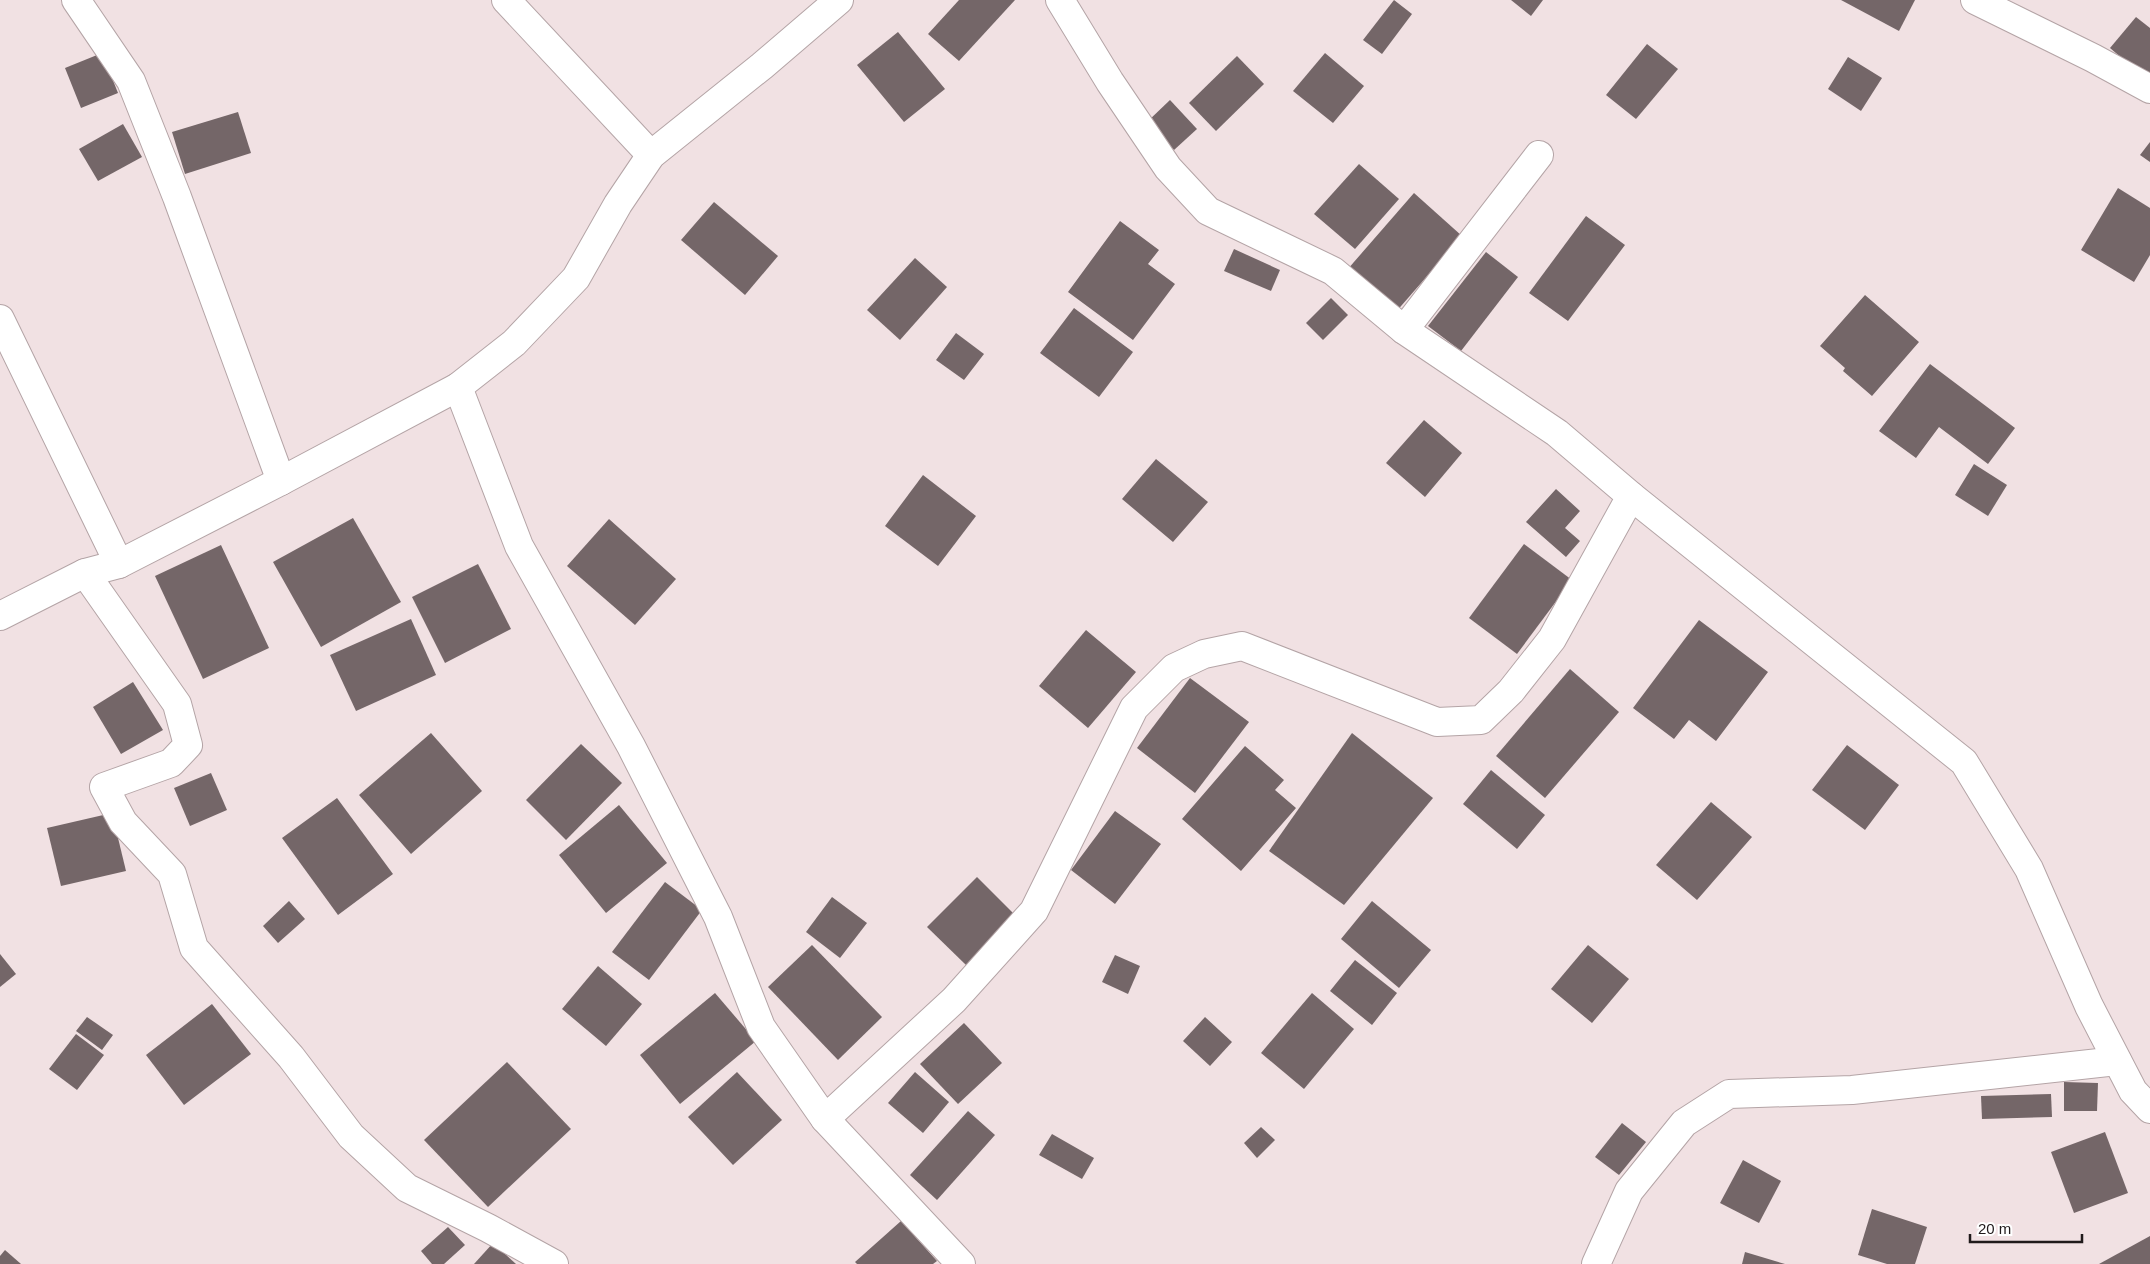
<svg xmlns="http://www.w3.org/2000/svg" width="2150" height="1264" viewBox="0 0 2150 1264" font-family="Helvetica,sans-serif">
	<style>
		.building { fill: #746668 }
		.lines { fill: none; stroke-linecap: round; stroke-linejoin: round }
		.street-casing { stroke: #b4a4a6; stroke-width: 30 }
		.street { stroke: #fff; stroke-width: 28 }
	</style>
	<rect width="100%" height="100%" fill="#f1e1e3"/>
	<!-- building -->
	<g class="building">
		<path d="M959,0h56l-56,61 -31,-27z"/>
		<path d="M1394,0l18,14 -30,40 -19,-14z"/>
		<path d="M1511,0h32l-12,16z"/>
		<path d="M1841,0h74l-16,31z"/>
		<path d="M2136,17l14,11v54l-40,-34z"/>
		<path d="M898,32l47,57 -41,33 -47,-57z"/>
		<path d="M1647,44l31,25 -42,50 -30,-24z"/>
		<path d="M102,53l16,40 -37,15 -16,-40z"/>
		<path d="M1325,53l39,33 -31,37 -40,-32z"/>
		<path d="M1237,56l27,28 -48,47 -27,-28z"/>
		<path d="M1848,57l34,21 -21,33 -33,-22z"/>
		<path d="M1170,100l27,29 -23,21 -27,-28z"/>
		<path d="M238,112l13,41 -66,21 -13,-42z"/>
		<path d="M123,124l19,33 -44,24 -19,-32z"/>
		<path d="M2150,142v20l-10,-7z"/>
		<path d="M1359,164l40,35 -44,50 -41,-35z"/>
		<path d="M2118,188l32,20v47l-16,27 -53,-32z"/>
		<path d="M1414,193l48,43 -67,77 -48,-43z"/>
		<path d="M714,202l64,54 -33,39 -64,-55z"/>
		<path d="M1586,216l39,29 -57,76 -39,-28z"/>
		<path d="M1120,221l39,29 -11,14 27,20 -42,56 -65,-48z"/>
		<path d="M1234,249l46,21 -9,21 -47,-20z"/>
		<path d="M1486,252l32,25 -57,74 -33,-25z"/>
		<path d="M915,258l32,29 -47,53 -33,-30z"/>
		<path d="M1865,295l54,47 -47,54 -29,-25 2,-3 -25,-22z"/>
		<path d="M1331,298l17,17 -25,25 -17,-17z"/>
		<path d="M1074,308l59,44 -34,45 -59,-44z"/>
		<path d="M956,333l28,21 -20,26 -28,-20z"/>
		<path d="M1930,364l85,64 -27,36 -49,-37 -23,31 -37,-27z"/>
		<path d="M1424,420l38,33 -37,44 -39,-34z"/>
		<path d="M1156,459l52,43 -35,40 -51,-43z"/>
		<path d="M1974,464l33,21 -19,31 -33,-21z"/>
		<path d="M923,475l53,41 -38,50 -53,-40z"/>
		<path d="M1556,489l24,22 -15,17 15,13 -14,16 -40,-35z"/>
		<path d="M353,518l48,84 -80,45 -48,-85z"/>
		<path d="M609,519l67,60 -41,46 -68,-59z"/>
		<path d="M1524,544l48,36 -55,74 -48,-36z"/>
		<path d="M221,545l48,103 -66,31 -48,-103z"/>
		<path d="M478,564l33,65 -66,34 -33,-66z"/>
		<path d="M411,619l25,56 -80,36 -26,-56z"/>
		<path d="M1699,620l69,52 -52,69 -27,-21 -15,19 -41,-31z"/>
		<path d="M1086,630l50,42 -48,56 -49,-42z"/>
		<path d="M1570,669l49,43 -74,86 -49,-42z"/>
		<path d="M1190,678l59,44 -54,71 -58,-45z"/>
		<path d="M133,682l30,48 -42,24 -28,-47z"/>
		<path d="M431,733l51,58 -71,63 -52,-59z"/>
		<path d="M1352,733l81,65 -89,107 -75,-54z"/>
		<path d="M581,744l41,39 -56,57 -40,-40z"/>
		<path d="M1847,745l52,40 -34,45 -53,-40z"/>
		<path d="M1245,746l39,34 -9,10 21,18 -55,63 -59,-52z"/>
		<path d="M1491,770l54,45 -28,34 -54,-45z"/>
		<path d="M211,773l16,37 -37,16 -16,-38z"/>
		<path d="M337,798l56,76 -55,41 -56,-77z"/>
		<path d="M1711,802l41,35 -55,63 -41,-35z"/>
		<path d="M619,805l48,58 -61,50 -47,-58z"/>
		<path d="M1115,811l46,33 -46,60 -44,-34z"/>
		<path d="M112,813l14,58 -65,15 -14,-58z"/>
		<path d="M977,877l39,39 -50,49 -39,-38z"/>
		<path d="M665,882l37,28 -53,70 -37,-28z"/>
		<path d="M832,897l35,26 -27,35 -34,-26z"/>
		<path d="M289,901l16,18 -27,24 -15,-17z"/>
		<path d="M1372,901l59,49 -32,38 -58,-49z"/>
		<path d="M812,945l70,72 -44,43 -70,-73z"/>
		<path d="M1588,945l41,34 -37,44 -41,-34z"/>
		<path d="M0,954l16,20 -16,13z"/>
		<path d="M1115,955l25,11 -12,28 -26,-12z"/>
		<path d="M1355,960l42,33 -25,32 -42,-34z"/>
		<path d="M598,966l44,38 -36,42 -44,-37z"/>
		<path d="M715,993l41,48 -76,63 -40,-49z"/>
		<path d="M1312,993l42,36 -50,60 -43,-36z"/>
		<path d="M212,1004l39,50 -67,51 -38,-50z"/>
		<path d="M87,1017l26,18 -11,15 -26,-19z"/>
		<path d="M1205,1017l27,25 -22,24 -27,-25z"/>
		<path d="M964,1023l38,40 -44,41 -38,-40z"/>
		<path d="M76,1034l28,21 -27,35 -28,-21z"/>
		<path d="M507,1062l64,67 -83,78 -64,-67z"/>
		<path d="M737,1072l45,48 -49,45 -45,-48z"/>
		<path d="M915,1072l34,30 -26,31 -35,-30z"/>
		<path d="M2064,1082l34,1 -1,28h-33z"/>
		<path d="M2051,1094l1,23 -70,2 -1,-23z"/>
		<path d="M968,1111l27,24 -58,65 -27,-25z"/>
		<path d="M1622,1123l24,19 -27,33 -24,-18z"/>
		<path d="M1261,1127l14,13 -18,18 -13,-15z"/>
		<path d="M2105,1132l23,61 -54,20 -23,-61z"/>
		<path d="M1052,1134l42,24 -12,21 -43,-24z"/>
		<path d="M1743,1160l38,21 -22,42 -39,-20z"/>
		<path d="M1872,1209l55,18 -12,37h-28l-29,-9z"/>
		<path d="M901,1221l36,40 -4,3h-76l-2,-2z"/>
		<path d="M448,1227l17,18 -21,19h-12l-11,-13z"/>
		<path d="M2150,1236v28h-51z"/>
		<path d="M493,1243l23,21h-42z"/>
		<path d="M5,1250l16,14h-21v-8z"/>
		<path d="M1745,1252l40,12h-43z"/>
	</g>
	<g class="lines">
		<defs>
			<g id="street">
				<path d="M76,0l55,81 46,116 104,284"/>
				<path d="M506,0l145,155"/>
				<path d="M1975,0l118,58 57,31"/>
				<path d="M0,319l119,245"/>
				<path d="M1404,330l135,-175"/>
				<path d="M458,387l61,159 112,200 87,171 43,110 64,92 129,-119 80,-89 100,-203 40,-40 30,-14 38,-8 195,76 44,-2 30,-29 41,-52 79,-143 -74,-63 -153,-103 -71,-59 -125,-60 -40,-43 -58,-86 -50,-82"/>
				<path d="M1631,496l333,266 65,107 60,137 44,85 17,18"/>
				<path d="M85,573l92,131 11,41 -17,18 -67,24 19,35 49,52 22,74 97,109 60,79 56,52 81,40 66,36"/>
				<path d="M0,616l85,-43 34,-9 162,-83 177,-94 56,-44 62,-65 42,-74 33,-49 111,-89 77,-66"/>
				<path d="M825,1119l136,145"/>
				<path d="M1596,1264l33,-73 55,-68 45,-29 123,-4 265,-29"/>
			</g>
		</defs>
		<!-- street casing -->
		<use href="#street" class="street-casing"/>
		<!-- street -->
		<use href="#street" class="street"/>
	</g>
	<!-- scale -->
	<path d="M1970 1234v8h112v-8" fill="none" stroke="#201a1b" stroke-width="2.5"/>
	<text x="1978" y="1234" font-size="15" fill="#201a1b" stroke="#ffffff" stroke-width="4" paint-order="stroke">20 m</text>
</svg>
